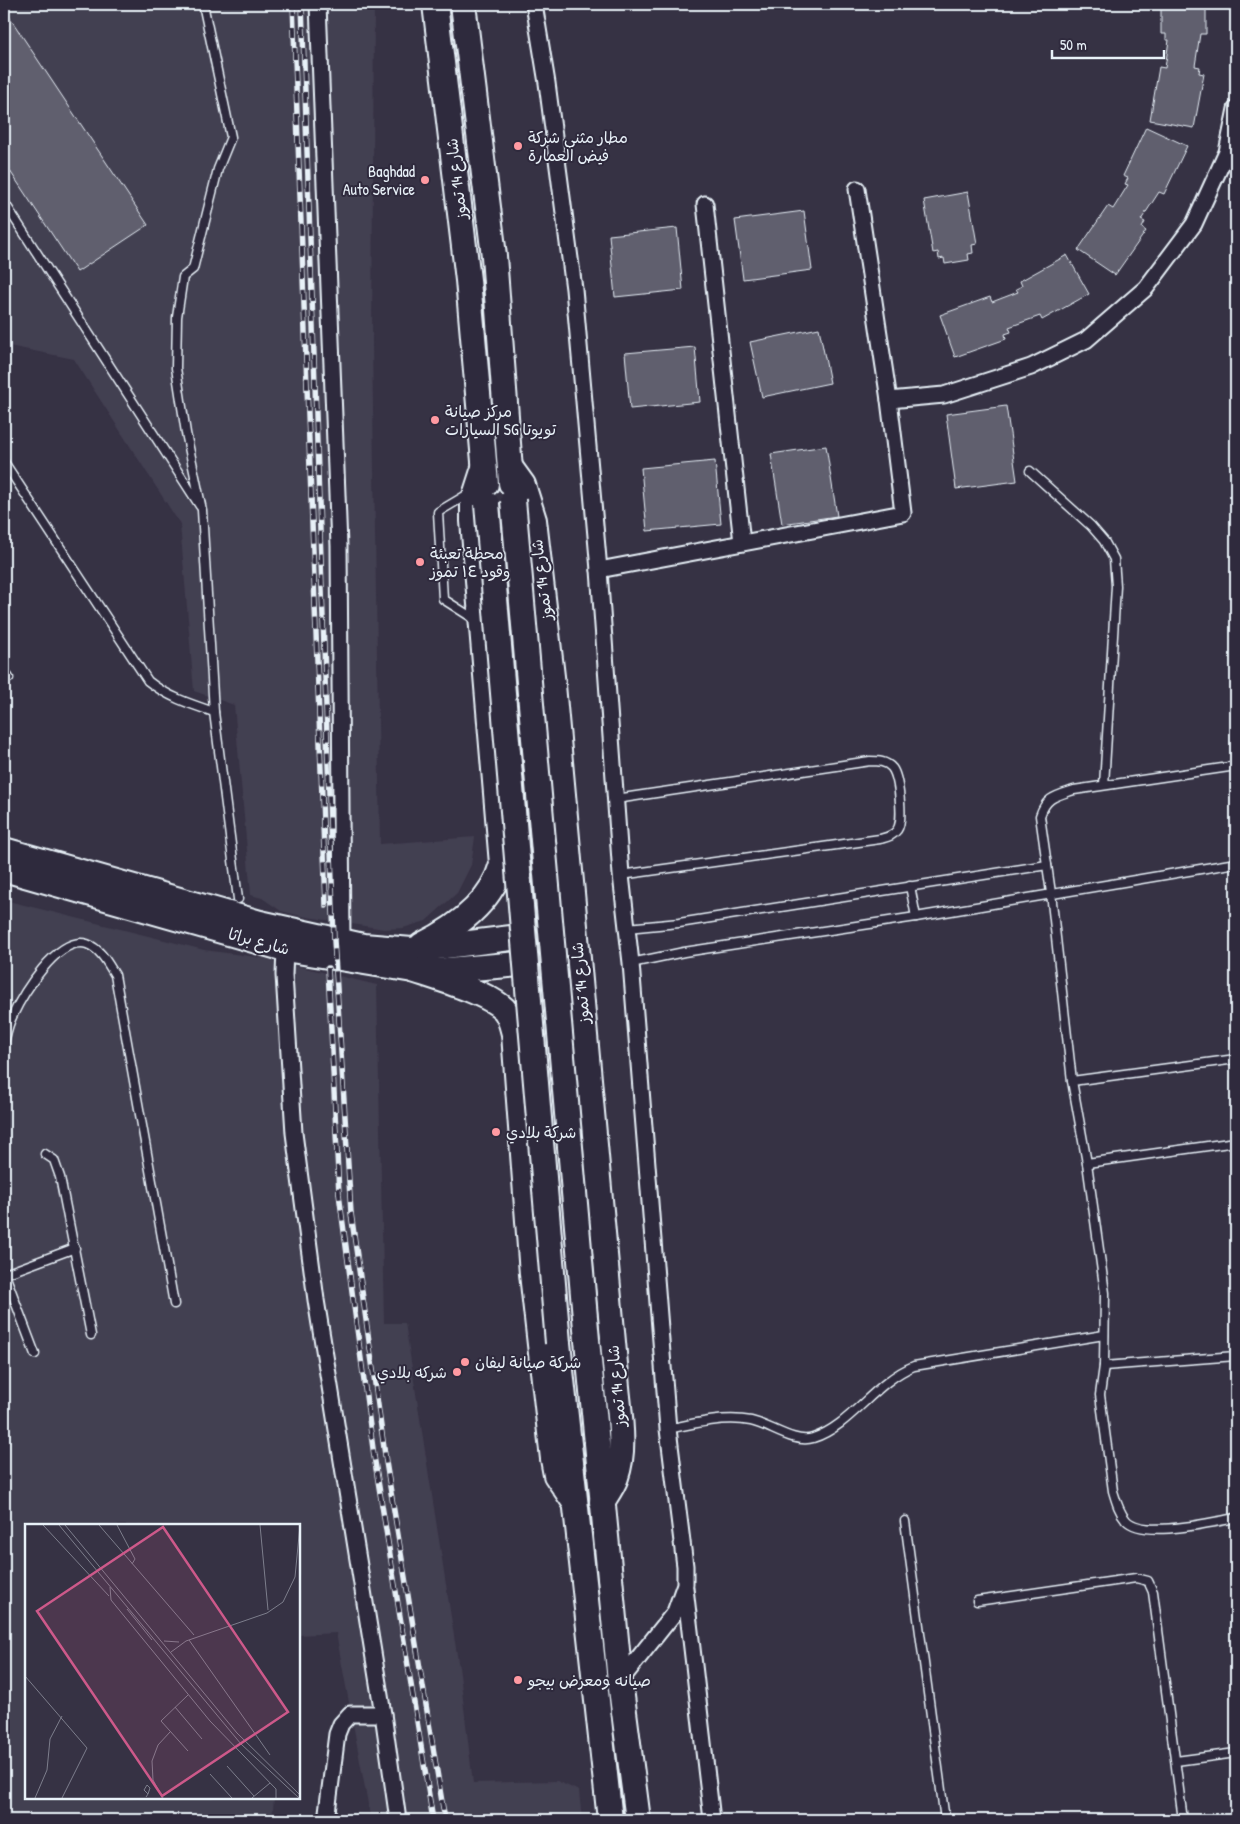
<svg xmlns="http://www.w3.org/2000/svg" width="1240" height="1824" viewBox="0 0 1240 1824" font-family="'Patrick Hand','Playpen Sans Arabic',sans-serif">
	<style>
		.built { fill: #433f51 }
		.building { fill: #605e6e; stroke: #e8f1f8 }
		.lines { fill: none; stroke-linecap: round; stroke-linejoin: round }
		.lane-casing { stroke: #e8f1f8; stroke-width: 11 }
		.street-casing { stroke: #e8f1f8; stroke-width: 19 }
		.primary-casing { stroke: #e8f1f8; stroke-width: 28 }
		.lane { stroke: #2f2a3d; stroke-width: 8 }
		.street { stroke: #2f2a3d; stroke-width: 15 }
		.primary { stroke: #2f2a3d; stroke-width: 24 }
		.rail-casing { stroke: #e8f1f8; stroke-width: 5.5 }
		.rail { stroke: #2f2a3d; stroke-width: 4; stroke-dasharray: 11; stroke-linecap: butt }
		.primary-bridge-casing { stroke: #e8f1f8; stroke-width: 28; stroke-linecap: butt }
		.primary-bridge { stroke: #2f2a3d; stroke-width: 24 }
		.poi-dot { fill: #ff9aa2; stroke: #2f2a3d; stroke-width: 2 }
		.labels { text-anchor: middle; stroke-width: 4; stroke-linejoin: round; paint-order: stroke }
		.poi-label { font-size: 16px; fill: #e8f1f8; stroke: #2f2a3d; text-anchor: start }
		.street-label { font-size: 16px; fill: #e8f1f8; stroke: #2f2a3d }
		.inset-road { fill: none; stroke: #7d7e8c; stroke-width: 1 }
		.view { fill: #cd598a; fill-opacity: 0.15; stroke: #cd598a; stroke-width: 2.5 }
		.inset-edge { fill: none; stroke: #e8f1f8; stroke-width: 2.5 }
	</style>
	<rect width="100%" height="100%" fill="#363244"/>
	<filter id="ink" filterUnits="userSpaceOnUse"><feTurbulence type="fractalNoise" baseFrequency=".02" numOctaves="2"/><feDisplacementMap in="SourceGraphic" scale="10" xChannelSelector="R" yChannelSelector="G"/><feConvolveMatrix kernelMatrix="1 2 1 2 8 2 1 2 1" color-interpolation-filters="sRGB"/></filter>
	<g filter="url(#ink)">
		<!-- built -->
		<g class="built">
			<path d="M4,4h370l-2,340 8,500 95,-7 -4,28 -14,28 -31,28 -23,7 -19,1 -83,-13 -20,-5 -19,-13 -11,-3 -17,-190 -40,-14 -14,-167 -106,-165 -70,-14z"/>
			<path d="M4,900l200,50 59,8 114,27 7,338h21l55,351 13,109 84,-2 22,10 3,29h-211l-35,-187 -37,2v-110h-273v273h248l-2,22h-268z"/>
		</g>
		<!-- building -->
		<g class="building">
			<path d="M1161,4h45v30h-6l-5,32 5,1 -1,6 5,1 -10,54 -44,-8 9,-53 6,1 4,-28h-3v-6h-5z"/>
			<path d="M4,9l144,216 -71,47 -73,-110z"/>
			<path d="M1146,127l41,19 -23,48 -5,-2 -18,28 4,2 -3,6 4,3 -31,44 -37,-25 30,-44 5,3 15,-24 -3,-1 3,-6 -5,-2z"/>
			<path d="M968,192l9,52 -5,1 1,8 -5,1 1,6 -24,4 -1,-6 -5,1 -1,-7 -5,1 -9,-53z"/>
			<path d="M804,211l8,59 -69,9 -8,-59z"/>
			<path d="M677,228l6,62 -68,7 -6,-62z"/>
			<path d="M1067,255l22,39 -47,26 -2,-4 -31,11 2,5 -6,2 1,5 -51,18 -15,-42 50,-18 2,5 26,-10 -2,-3 6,-3 -2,-5z"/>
			<path d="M819,328l11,55 -68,14 -12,-55z"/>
			<path d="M695,347l5,55 -70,7 -5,-56z"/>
			<path d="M1006,406l11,75 -61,8 -10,-75z"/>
			<path d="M826,446l11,70 -55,8 -11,-70z"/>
			<path d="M715,461l6,63 -74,7 -6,-63z"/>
		</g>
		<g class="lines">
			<defs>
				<g id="lane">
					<path d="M203,4l28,133 -13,32 -25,100 -10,8 -6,40 -1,51 10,65 16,77 12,202 24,187"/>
					<path d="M4,202l196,304"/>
					<path d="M4,462l144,219c20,16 42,23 66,31"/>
					<path d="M1030,471l61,55 13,15 10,18 2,27 -12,199"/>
					<path d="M470,493l-32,19 5,87 33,21"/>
					<path d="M4,671l5,7"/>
					<path d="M1236,766l-162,24c-18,6 -28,7 -34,26l11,77 21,188 15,82 18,130 -1,73 -4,29 13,96c3,10 6,21 13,29 17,19 86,2 110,-2"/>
					<path d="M616,799l254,-38c8,0 16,0 22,7 7,9 12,53 5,62 -4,6 -10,7 -17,9l-259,36"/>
					<path d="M910,886l6,31"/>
					<path d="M627,928l52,-5 368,-58"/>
					<path d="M631,963l53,-11 232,-35 320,-54"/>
					<path d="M4,1043c2,-8 4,-18 8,-26 10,-22 46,-82 75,-73 14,5 21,20 28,31l59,329"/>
					<path d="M1072,1081l164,-22"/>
					<path d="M45,1154l9,6 6,17 31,158"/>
					<path d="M1087,1163l149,-21"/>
					<path d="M4,1272l31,82"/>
					<path d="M5,1274l70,-26"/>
					<path d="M1104,1366l132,-10"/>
					<path d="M668,1429c27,-6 57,-13 83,-8 19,4 43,23 62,17 38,-12 61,-56 101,-72l190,-31"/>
					<path d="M905,1521l40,299"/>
					<path d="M977,1601l159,-23 12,3 5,11 30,228"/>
					<path d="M1176,1761l60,-8"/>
				</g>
				<g id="street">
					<path d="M318,4l21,542 3,396"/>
					<path d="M534,4l13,79 27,206 25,281 22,305 10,88 37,466 17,137v18l-10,28 -55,69"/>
					<path d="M705,204l37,339"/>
					<path d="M889,400l55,-5 87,-28 55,-27 60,-52 48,-64 33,-72 9,-43"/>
					<path d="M599,570l304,-57 -14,-113 -32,-211"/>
					<path d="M285,949l-1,26 10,158 22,167 67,414 15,106"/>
					<path d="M685,1588l27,232"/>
					<path d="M326,1820l11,-86 4,-10 9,-10h33"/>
				</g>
				<g id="primary">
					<path d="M435,4l33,276 18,204"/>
					<path d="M463,4l31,252 17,227"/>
					<path d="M510,467l13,18 11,35 19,165 63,690c2,33 11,71 0,102 -3,9 -9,17 -14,25"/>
					<path d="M4,850l256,73 103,23 49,4 107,-13"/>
					<path d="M4,869l281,80 128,21 22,1 86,-7"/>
					<path d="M422,945c34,-17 70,-43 80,-81l-29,-343v-19l11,-34"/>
					<path d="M413,970c24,8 73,22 91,39 6,7 8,17 10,25l18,240 21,185 3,16 19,28"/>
					<path d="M587,1340l33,341 18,139"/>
					<path d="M558,1343l52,477"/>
				</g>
			</defs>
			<!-- lane casing -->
			<use href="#lane" class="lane-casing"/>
			<!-- street casing -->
			<use href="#street" class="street-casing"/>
			<!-- primary casing -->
			<use href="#primary" class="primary-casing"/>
			<!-- lane -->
			<use href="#lane" class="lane"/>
			<!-- street -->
			<use href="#street" class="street"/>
			<!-- primary -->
			<use href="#primary" class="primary"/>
			<defs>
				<g id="rail">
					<path d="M293,4l33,902"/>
					<path d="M302,4l32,936 17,273 35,249 59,358"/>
					<path d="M328,968l11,226 35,262 59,364"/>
				</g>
			</defs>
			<!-- rail casing -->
			<use href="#rail" class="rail-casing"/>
			<!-- rail -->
			<use href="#rail" class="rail"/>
			<defs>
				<g id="primary-bridge">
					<path d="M513,500l74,840"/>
					<path d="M487,504l71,839"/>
				</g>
			</defs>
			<!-- primary-bridge casing -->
			<use href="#primary-bridge" class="primary-bridge-casing"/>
			<!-- primary-bridge -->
			<use href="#primary-bridge" class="primary-bridge"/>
		</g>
	</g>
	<!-- markers -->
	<g class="poi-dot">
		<circle cx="518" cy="146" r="5"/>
		<circle cx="425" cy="180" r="5"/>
		<circle cx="435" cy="420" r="5"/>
		<circle cx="420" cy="562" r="5"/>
		<circle cx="496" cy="1132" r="5"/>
		<circle cx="465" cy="1362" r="5"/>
		<circle cx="457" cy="1372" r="5"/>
		<circle cx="518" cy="1680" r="5"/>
	</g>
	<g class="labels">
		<!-- poi labels -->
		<g class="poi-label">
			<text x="528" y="143">مطار مثنى شركة<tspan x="528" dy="18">فيض العمارة</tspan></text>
			<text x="415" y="177" text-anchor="end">Baghdad<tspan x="415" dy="18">Auto Service</tspan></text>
			<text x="445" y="417">مركز صيانة<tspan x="445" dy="18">السيارات SG تويوتا</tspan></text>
			<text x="430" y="559">محطة تعبئة<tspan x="430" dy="18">وقود ١٤ تموز</tspan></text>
			<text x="506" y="1138">شركة بلادي</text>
			<text x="475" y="1368">شركة صيانة ليفان</text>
			<text x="447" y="1378" text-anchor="end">شركه بلادي</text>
			<text x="528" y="1686">صيانه ومعرض بيجو</text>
		</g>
		<!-- street labels -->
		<g class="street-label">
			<text transform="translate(456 179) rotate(-97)" y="6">شارع 14 تموز</text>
			<text transform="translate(541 580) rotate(-97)" y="6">شارع 14 تموز</text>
			<text transform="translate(259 941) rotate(15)" y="6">شارع براثا</text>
			<text transform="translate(580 983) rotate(-95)" y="6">شارع 14 تموز</text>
			<text transform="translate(616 1386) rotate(-95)" y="6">شارع 14 تموز</text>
		</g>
	</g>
	<!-- overview -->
	<g transform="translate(25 1524)">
		<rect width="275" height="275" fill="#363244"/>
		<path class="inset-road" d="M18,1l66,71M34,1l182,219 58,54M40,1l172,208 63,62M74,1l95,110M92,1l18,34 -3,5M235,1l8,85M85,63l1,13 99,121 66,68v9M102,85l25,31M164,116l81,115M139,117l15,1M146,128l15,-11 81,-28 16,-11 12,-25 5,-52M0,152l62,72 -25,50M163,171l-27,26 27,30M150,183l27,32M202,242l27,30M185,250l22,24M121,273l2,-3 2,-6 -3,-3 -3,5 4,4M10,274l12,-28 3,-31 12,-23M138,274l-10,-18 -1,-19 6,-16 12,-13M227,274l18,-15"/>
		<path class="view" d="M138,3l125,185 -126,84 -125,-185z"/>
		<rect width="275" height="275" class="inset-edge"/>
	</g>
	<!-- margin -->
	<rect width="1240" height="1824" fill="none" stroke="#2f2a3d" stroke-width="20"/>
	<rect x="10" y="10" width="1220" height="1804" fill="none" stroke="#e8f1f8" stroke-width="2" filter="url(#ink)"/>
	<!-- scale -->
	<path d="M1052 50v8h112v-8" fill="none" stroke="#e8f1f8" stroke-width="2.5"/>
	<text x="1060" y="50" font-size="15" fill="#e8f1f8" stroke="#2f2a3d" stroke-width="4" paint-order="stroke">50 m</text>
</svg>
